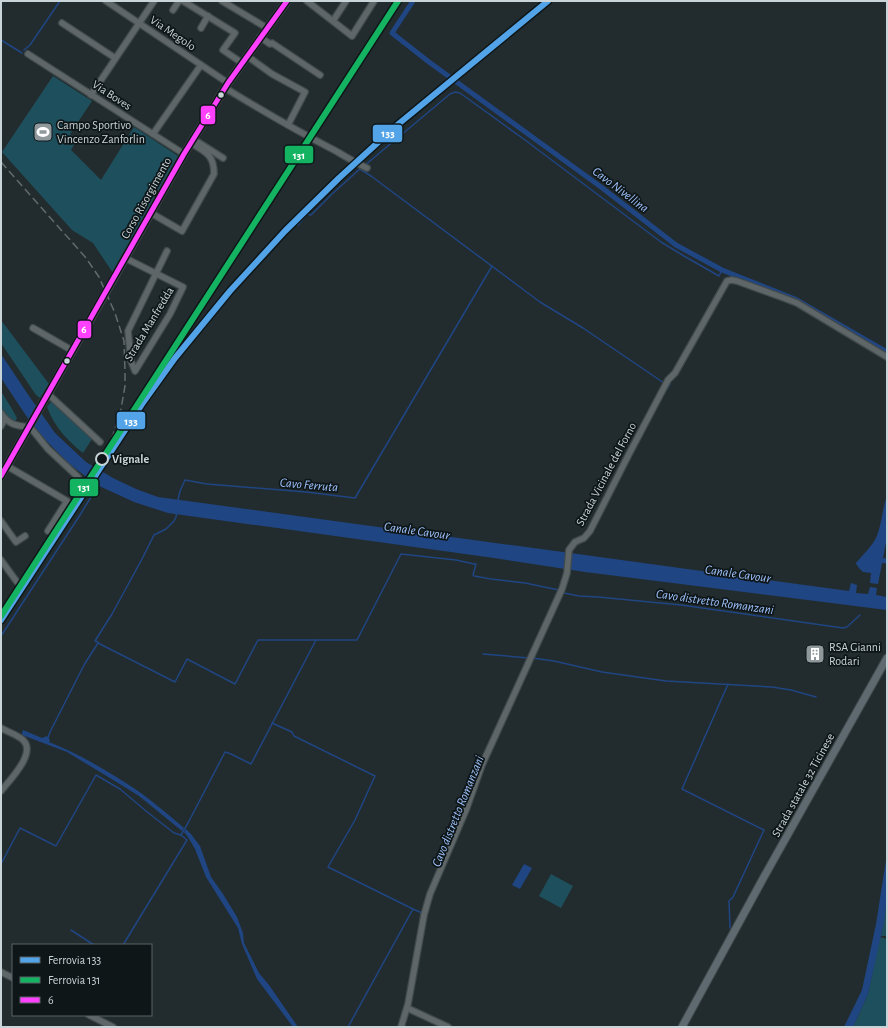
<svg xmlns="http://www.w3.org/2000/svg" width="888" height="1028" viewBox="0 0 888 1028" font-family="'Alegreya Sans',sans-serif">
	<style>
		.green { fill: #1e4f5c }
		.water { fill: #204583 }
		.pier { fill: #222c2e }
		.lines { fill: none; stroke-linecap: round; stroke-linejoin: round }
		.stream { stroke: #204583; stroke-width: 1.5 }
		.canal { stroke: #204583; stroke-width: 5 }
		.minor-casing { stroke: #414a4c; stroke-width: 8 }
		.major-casing { stroke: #414a4c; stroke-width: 9 }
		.minor { stroke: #5e6668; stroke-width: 5.5 }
		.major { stroke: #5e6a70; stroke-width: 7 }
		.rail { stroke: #636a6d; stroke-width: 1.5; stroke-dasharray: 8 4; stroke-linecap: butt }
		.bus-1-casing { stroke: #0e1618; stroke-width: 8 }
		.bus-1 { stroke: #ff40ff; stroke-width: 5 }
		.rail-1-casing { stroke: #0e1618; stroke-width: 9 }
		.rail-2-casing { stroke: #0e1618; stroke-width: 9 }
		.rail-1 { stroke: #53a3e8; stroke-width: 6 }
		.rail-2 { stroke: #13b361; stroke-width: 6 }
		.bus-dot { fill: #c9d4d8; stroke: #0e1618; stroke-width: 1.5 }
		.stop-dot { fill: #0e1618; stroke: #c9d4d8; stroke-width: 2 }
		.labels { text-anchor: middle; stroke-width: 3.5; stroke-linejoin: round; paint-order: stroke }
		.street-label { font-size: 12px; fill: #c9d4d8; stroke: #0e1618 }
		.poi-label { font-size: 12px; fill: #c9d4d8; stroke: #0e1618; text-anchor: start }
		.stop-label { font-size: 12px; font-weight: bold; fill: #c9d4d8; stroke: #0e1618; text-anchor: start }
		.water-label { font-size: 13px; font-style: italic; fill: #9ec1fb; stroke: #0e1618 }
		.line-badge { stroke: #0e1618; stroke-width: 1.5 }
		.badge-label { font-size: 11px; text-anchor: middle; font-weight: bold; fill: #fff }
	</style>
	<rect width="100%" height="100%" fill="#222c2e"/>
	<!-- green -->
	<g class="green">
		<path d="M53,76l39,25 -22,33 7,5 -6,11 30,30 33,-53 44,29 -65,117 -20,-30 -21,-13 -70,-78z"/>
		<path d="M1,320l48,64 -9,14 -4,-3 -35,-52z"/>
		<path d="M1,391l11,18 5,9 -2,4c-15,-9 -14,-14 -14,-31z"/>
		<path d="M52,400l40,39 -9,14c-16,-13 -28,-25 -36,-46z"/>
		<path d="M551,874l22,12 -12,22 -22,-12z"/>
		<path d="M887,898v38h-6z"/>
		<path d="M880,937l7,2v88h-34l15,-33z"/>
	</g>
	<!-- water -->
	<g class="water">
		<path d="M1,354l28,42 26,37 31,29 27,16 23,11 22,8 691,94 2,-8 6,2 -1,8 12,1 2,-7 7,1 -1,7 11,2v13l-302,-38 -91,-14 -326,-45 -34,-11 -37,-17 -29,-22 -33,-34 -34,-51z"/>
		<path d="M887,496v41l-9,47 -8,-1 1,-10 -8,-1 -5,-5v-1l-2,-2v-1c6,-7 16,-17 20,-25 6,-13 6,-29 11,-42z"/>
		<path d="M23,730l19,8 5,-2 3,4 -1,2c31,12 64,32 92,51 15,11 29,23 43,35l-2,3 -43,-35 -16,-10 -56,-34 -45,-17v-2z"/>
		<path d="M186,829l5,5 9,12 11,31 12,17 14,23 6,16 1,10 15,30 10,12 29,42h-5l-36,-48 -15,-35 -4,-16 -32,-51 -11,-28 -7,-12 -4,-5z"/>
		<path d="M887,854v43l-3,25 -16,72 -15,33h-9l18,-37 14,-66z"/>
		<path d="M524,864l8,4 -12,21 -8,-4z"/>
	</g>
	<!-- pier -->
	<path class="pier" d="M95,465l7,4 -10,15 -6,-5z"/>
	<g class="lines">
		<!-- stream -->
		<g class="stream">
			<path d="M1,40l21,13"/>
			<path d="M24,50l6,-5 30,-44"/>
			<path d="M364,166l86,-72 5,-2 5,1 65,47 136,102 23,14 35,20 3,-6"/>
			<path d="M360,169l11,7 169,126 43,26 81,55"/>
			<path d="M298,225l9,-11 4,1 21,-21 29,-26"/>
			<path d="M663,395l7,-11h-2"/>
			<path d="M178,500l2,-9 5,-11 22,4 99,8 49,6 137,-232"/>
			<path d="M564,593l15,3 19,1 83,8 162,23 4,-1 13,-12"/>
			<path d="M1,636l79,-121 19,-31"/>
			<path d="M98,642l-3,-1 17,-27 30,-55 12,-24 12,-6 8,-8 2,-4 1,-5"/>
			<path d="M98,643l77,39 12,-23 48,25 23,-44h99l44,-86 55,6 18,4h2l-3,11 1,1 17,3 34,4 34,7"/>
			<path d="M483,654l46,4"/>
			<path d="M532,658l22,3 48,11 64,9 106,6 19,3 25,7"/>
			<path d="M728,684l-46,105 82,41 -31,67 -4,4 1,27"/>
			<path d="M272,723l20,9 2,4 81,40 -20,44 -27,47 85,42 -65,118"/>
			<path d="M48,738l2,-6 34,-67 14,-22"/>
			<path d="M1,864l19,-36 36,18 40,-71 24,14 26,22 28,22 7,2 7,-12 37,-71 6,2 20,10 65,-124"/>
			<path d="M432,898l3,-10"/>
			<path d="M413,909l9,4"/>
			<path d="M71,930l23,15"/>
			<path d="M123,945l64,-105 -6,-5"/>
			<path d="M1,975l12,6"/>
		</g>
		<!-- canal -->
		<g class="canal">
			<path d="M413,1l-21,32 37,29 172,125 75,58 46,25 73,29 92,53"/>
			<path d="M878,560l9,1"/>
		</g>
		<defs>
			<g id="minor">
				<path d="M106,1l122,82"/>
				<path d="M183,1l52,32 -12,17 19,13"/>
				<path d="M222,1l45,27"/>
				<path d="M307,1l45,35 22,-35"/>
				<path d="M173,10l6,-9"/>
				<path d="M333,21l13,-20"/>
				<path d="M62,23l53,35"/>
				<path d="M201,28l7,-12"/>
				<path d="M260,37l10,7 2,-1 48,32"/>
				<path d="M28,54l156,100"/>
				<path d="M247,56l25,18 33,18 -17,33"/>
				<path d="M225,88c36,22 72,43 109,62 11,6 21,13 33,18"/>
				<path d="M91,95l63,-94"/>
				<path d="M153,134l48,-69"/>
				<path d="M193,139l30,19"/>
				<path d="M151,213l31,18 32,-57c0,-20 -9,-22 -23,-31"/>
				<path d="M125,258l58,29 -13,27 -35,57 -4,-10 -3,-30 39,-80"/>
				<path d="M33,328l40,23"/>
				<path d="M48,394l52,48"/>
				<path d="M1,413c8,12 15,13 29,14l18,22 30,28"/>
				<path d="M1,426l4,-7"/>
				<path d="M7,466l60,35 -19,30"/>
				<path d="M1,521l15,21 9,-6"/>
				<path d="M1,560l16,22"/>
				<path d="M1,728c7,4 17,7 22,12 14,13 -14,41 -22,51"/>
				<path d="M1,972l12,6"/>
				<path d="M407,1008l41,19"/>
				<path d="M89,1015l24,12"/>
				<path d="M401,1027l7,-23 16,-89 6,-21 36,-84 16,-45 80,-176 5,-16 2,-23 6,-8 9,-4 6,-7 39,-77 39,-74 7,-7 52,-92 5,-1 5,1 47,17 13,5 90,54"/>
			</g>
			<g id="major">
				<path d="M1,476l105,-184 78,-138 44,-71 59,-82"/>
				<path d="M682,1027l83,-152 122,-217"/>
			</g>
		</defs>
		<!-- minor casing -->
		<use href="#minor" class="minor-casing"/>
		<!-- major casing -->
		<use href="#major" class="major-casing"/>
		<!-- minor -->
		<use href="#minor" class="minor"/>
		<!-- major -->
		<use href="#major" class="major"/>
		<!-- rail -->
		<path class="rail" d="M1,162l85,96 13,19 16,36 9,28 1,31v14l-4,23 -8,26 -15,31"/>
		<defs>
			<path id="bus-1" d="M1,476l183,-322 44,-71 59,-82"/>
		</defs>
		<!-- bus-1 casing -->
		<use href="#bus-1" class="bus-1-casing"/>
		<!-- bus-1 -->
		<use href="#bus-1" class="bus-1"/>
		<defs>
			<path id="rail-1" d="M1,620l141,-216 33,-46 55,-67 55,-60 54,-53 57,-52 152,-125"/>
			<path id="rail-2" d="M1,616l397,-615"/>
		</defs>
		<!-- rail-1 casing -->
		<use href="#rail-1" class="rail-1-casing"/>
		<!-- rail-2 casing -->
		<use href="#rail-2" class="rail-2-casing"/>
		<!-- rail-1 -->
		<use href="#rail-1" class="rail-1"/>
		<!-- rail-2 -->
		<use href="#rail-2" class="rail-2"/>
	</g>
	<!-- icons -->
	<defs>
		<symbol id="stadium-square" viewBox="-11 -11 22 22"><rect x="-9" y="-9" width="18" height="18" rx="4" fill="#8f999c" stroke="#0e1618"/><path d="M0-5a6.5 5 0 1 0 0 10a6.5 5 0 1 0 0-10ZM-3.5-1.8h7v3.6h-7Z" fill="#fff"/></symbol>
		<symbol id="building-square" viewBox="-11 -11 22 22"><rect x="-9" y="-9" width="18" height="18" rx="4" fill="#8f999c" stroke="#0e1618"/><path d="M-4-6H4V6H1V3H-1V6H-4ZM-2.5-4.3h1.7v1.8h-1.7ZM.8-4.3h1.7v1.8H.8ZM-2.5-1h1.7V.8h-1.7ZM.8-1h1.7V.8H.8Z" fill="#fff"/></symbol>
	</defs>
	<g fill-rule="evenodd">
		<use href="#stadium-square" x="32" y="121" width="22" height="22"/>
		<use href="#building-square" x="804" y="643" width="22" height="22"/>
	</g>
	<!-- markers -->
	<g class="bus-dot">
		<circle cx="221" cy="95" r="3.5"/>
		<circle cx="67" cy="361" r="3.5"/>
	</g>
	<circle class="stop-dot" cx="102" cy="459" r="6"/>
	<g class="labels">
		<!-- street labels -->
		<g class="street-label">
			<text transform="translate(173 33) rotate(34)" y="4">Via Megolo</text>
			<text transform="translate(112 95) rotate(33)" y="4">Via Boves</text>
			<text transform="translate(146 198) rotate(-61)" y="4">Corso Risorgimento</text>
			<text transform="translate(149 324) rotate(-59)" y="4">Strada Manfredda</text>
			<text transform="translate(606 474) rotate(-62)" y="4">Strada Vicinale del Forno</text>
			<text transform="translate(803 785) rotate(-61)" y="4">Strada statale 32 Ticinese</text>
		</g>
		<!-- poi labels -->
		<g class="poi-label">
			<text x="57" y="129">Campo Sportivo<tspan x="57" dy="14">Vincenzo Zanforlin</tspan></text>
			<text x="829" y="651">RSA Gianni<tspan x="829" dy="14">Rodari</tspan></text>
		</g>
		<!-- stop labels -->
		<g class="stop-label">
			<text x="112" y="463">Vignale</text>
		</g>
		<!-- water labels -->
		<g class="water-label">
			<text transform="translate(621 189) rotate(37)" y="5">Cavo Nivellina</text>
			<text transform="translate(309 484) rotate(5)" y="5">Cavo Ferruta</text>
			<text transform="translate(417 530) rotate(8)" y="5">Canale Cavour</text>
			<text transform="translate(738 573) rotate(8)" y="5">Canale Cavour</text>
			<text transform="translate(715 601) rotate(8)" y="5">Cavo distretto Romanzani</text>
			<text transform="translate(457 811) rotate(-68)" y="5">Cavo distretto Romanzani</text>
		</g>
	</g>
	<g class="line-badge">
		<rect x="200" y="105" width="16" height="20" rx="4" fill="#ff40ff"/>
		<rect x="372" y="124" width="31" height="19" rx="4" fill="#53a3e8"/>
		<rect x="284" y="145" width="30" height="19" rx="4" fill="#13b361"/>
		<rect x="77" y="320" width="15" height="19" rx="4" fill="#ff40ff"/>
		<rect x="116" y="411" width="30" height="19" rx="4" fill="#53a3e8"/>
		<rect x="69" y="478" width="30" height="19" rx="4" fill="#13b361"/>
	</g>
	<g class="badge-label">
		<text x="208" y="119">6</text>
		<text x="388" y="137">133</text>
		<text x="299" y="159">131</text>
		<text x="84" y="333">6</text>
		<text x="131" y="425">133</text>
		<text x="84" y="491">131</text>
	</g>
	<!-- border -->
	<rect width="888" height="1028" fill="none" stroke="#c9d4d8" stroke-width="4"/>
	<!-- legend -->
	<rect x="12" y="944" width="140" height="72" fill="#0e1618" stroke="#596265"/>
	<rect x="20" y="957" width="20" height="6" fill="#53a3e8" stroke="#596265"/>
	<text x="48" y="964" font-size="12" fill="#c9d4d8">Ferrovia 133</text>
	<rect x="20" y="977" width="20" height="6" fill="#13b361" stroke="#596265"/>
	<text x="48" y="984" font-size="12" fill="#c9d4d8">Ferrovia 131</text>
	<rect x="20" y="997" width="20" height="6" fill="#ff40ff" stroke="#596265"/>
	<text x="48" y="1004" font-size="12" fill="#c9d4d8">6</text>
</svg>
